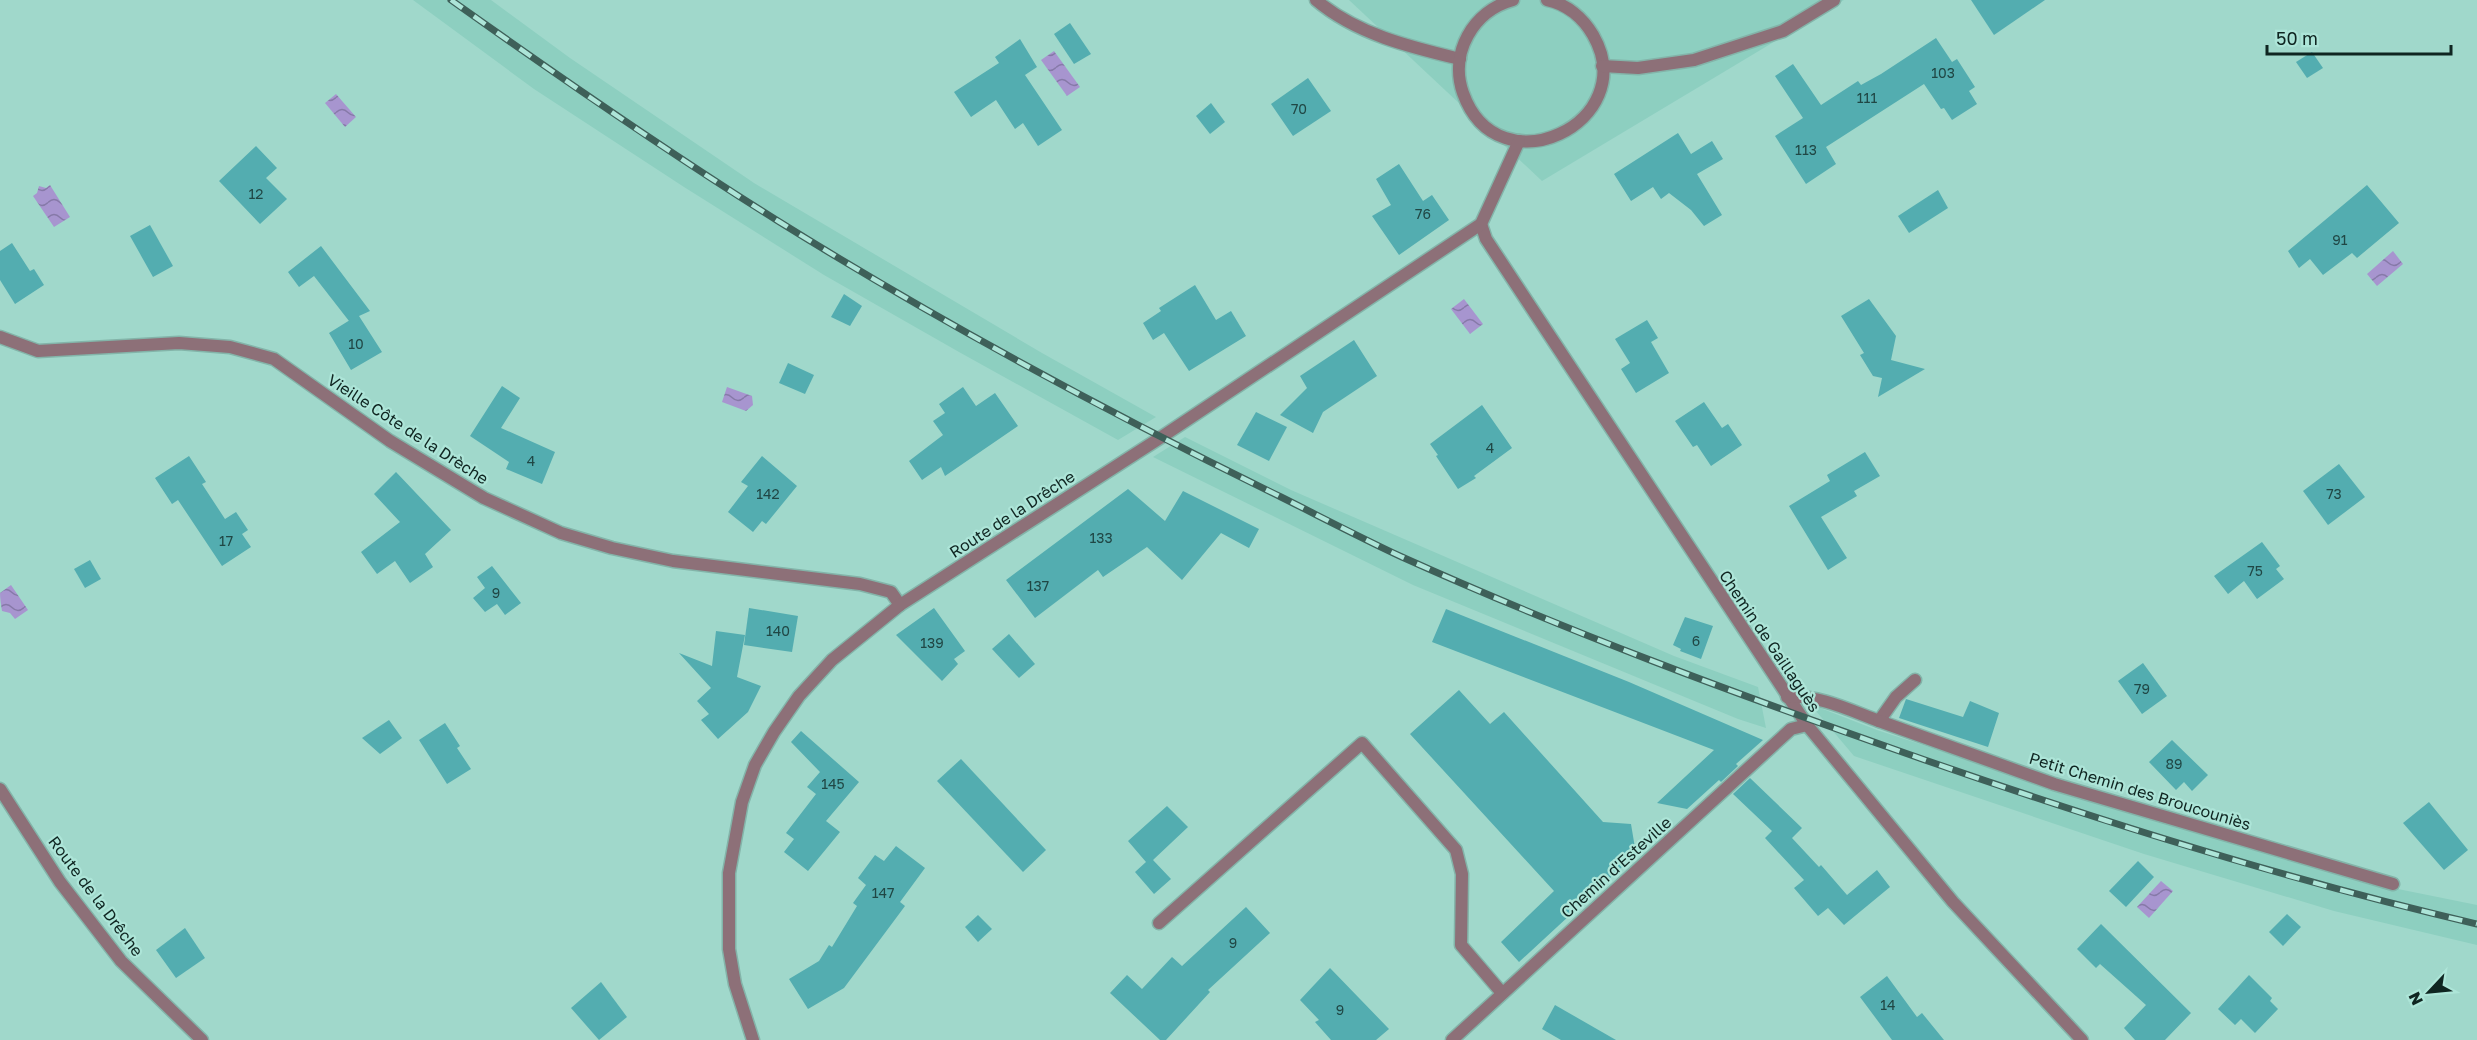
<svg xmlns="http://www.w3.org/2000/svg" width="2477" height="1040" viewBox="0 0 2477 1040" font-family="'Golos Text',sans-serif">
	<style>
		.built { fill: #8dcfc0 }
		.water { fill: url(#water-waves) }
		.building { fill: #53adb0 }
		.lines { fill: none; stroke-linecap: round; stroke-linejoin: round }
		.minor-casing { stroke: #83b4a9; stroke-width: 15 }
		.tertiary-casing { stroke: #83b4a9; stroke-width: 15 }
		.minor { stroke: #8d7078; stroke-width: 12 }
		.tertiary { stroke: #8d7078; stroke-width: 12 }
		.rail-casing { stroke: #3e6059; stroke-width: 7 }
		.rail { stroke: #ade5d8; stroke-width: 4.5; stroke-dasharray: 14; stroke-linecap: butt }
		.labels { text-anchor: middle; stroke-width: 4.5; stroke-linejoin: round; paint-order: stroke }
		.number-label { font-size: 14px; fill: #204745 }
		.street-label { font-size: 16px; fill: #0f2521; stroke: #ade5d8 }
	</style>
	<defs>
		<pattern id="water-waves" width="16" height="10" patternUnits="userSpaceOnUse" patternTransform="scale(1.5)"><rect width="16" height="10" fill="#a795cf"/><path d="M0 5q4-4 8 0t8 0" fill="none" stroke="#8679a8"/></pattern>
	</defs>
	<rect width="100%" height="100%" fill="#a0d8cb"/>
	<!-- built -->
	<g class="built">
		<path d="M413,0h78l79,58 184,125 288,170 114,64 -38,23 -159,-88 -135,-77 -140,-88 -150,-98z"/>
		<path d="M1349,0h495l-302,181z"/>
		<path d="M1185,437l106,53 383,166 84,31 8,41 -28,-9 -325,-134 -260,-128z"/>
		<path d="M1810,704l67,26 252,82 269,77 79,16v40l-143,-34 -190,-57 -290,-98z"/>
	</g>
	<!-- water -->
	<g class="water">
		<path d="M1054,51l26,36 -13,9 -26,-36z"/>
		<path d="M336,94l20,23 -11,10 -20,-24z"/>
		<path d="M50,185l20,32 -16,10 -21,-31 4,-3 2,-7 7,2z"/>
		<path d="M2393,251l10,13 -26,22 -10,-12z"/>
		<path d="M1464,299l19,25 -13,10 -19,-25z"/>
		<path d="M727,387l25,9 1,9 -7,6 -24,-9z"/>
		<path d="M11,585l17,25 -13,9 -5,-6 -8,-2c-1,-6 -2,-13 -2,-18z"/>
		<path d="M2161,881l12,10 -24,27 -12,-11z"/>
	</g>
	<!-- building -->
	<g class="building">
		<path d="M1971,0h74l-51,35z"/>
		<path d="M1070,23l21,31 -17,10 -20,-30z"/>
		<path d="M1936,38l16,24 5,-3 18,28 -6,4 8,13 -25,16 -8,-12 -3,1 -17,-25 -98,63 10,17 -30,20 -31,-48 28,-18 -28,-42 18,-12 28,41 37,-24 3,4 20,-11z"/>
		<path d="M1020,39l17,28 -12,8 37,55 -24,16 -15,-23 -8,6 -19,-29 -25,17 -17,-25 45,-29 -4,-6z"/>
		<path d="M2312,52l11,16 -16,10 -11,-16z"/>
		<path d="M1308,78l23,33 -38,25 -22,-32z"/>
		<path d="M1211,103l14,19 -15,12 -14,-18z"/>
		<path d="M1678,133l13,21 21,-13 11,18 -26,15 25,41 -18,11 -13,-16 -22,-17 -8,6 -8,-12 -22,14 -17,-27z"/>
		<path d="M256,146l21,22 -11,10 21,21 -27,25 -41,-43z"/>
		<path d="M1399,164l24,37 9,-6 17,25 -50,35 -27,-39 19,-11 -15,-26z"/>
		<path d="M2367,185l32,38 -42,35 -5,-5 -29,22 -13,-16 -11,9 -11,-17z"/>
		<path d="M1938,190l10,18 -39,25 -11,-17z"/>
		<path d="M150,225l23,41 -20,11 -23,-41z"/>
		<path d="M12,243l18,28 4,-2 10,16 -29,19 -15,-24v-29z"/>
		<path d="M321,246l49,65 -11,5 23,36 -31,18 -22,-37 21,-13 -1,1 -35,-45 -15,11 -11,-15z"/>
		<path d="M1195,285l21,35 15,-9 15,25 -57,35 -25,-38 -11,7 -10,-17 18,-12 -2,-3z"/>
		<path d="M844,294l18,12 -12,20 -19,-9z"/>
		<path d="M1869,299l27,37 -5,24 34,9 -47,28 4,-19 -9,-2 -13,-21 4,-2 -23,-37z"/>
		<path d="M1647,320l11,18 -7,4 18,31 -33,20 -15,-24 9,-6 -15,-24z"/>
		<path d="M1354,340l23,36 -54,36 -10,21 -33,-18 27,-27 -7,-12z"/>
		<path d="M788,363l26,12 -9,19 -26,-11z"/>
		<path d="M502,386l18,12 -19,30 54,24 -13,32 -36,-15 3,-7 -39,-26z"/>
		<path d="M963,387l13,19 19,-13 23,33 -73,50 -4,-9 -19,13 -13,-19 34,-26 -10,-14 12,-8 -6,-9z"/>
		<path d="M1704,402l18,26 6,-4 14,21 -31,21 -14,-21 -4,2 -18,-26z"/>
		<path d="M1482,405l30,43 -38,28 2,2 -18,11 -22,-33 2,-1 -8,-11z"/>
		<path d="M1256,412l31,15 -18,34 -32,-16z"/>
		<path d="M1865,452l15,24 -26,15 3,5 -36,21 26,41 -19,12 -39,-64 41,-25 -3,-6z"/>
		<path d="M189,456l17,26 -4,2 23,35 11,-7 12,18 -6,4 9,13 -29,19 -44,-66 -6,4 -17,-26z"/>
		<path d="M762,456l35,30 -31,38 -4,-3 -9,11 -25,-20 20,-26 -7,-4z"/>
		<path d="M2339,464l26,33 -37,28 -25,-34z"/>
		<path d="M396,472l55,58 -26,24 8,13 -23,16 -15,-22 -18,13 -16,-22 39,-30 -26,-28z"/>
		<path d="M1128,489l37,32 18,-30 76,38 -10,19 -28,-15 -39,47 -35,-33 -44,30 -5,-7 -63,48 -29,-38z"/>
		<path d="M2262,542l18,24 -4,3 8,10 -27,20 -13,-18 -16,13 -14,-18z"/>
		<path d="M90,560l11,19 -16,9 -11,-19z"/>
		<path d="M492,566l29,37 -16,12 -8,-11 -12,8 -12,-14 12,-10 -8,-11z"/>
		<path d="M749,608l49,8 -6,36 -48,-7z"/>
		<path d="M934,608l31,43 -11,8 4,5 -16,17 -46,-46z"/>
		<path d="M1446,609l183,73 134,58 -27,24 2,2 -17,16 -2,-2 -32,29 -30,-6 57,-53 -282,-108z"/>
		<path d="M1685,617l28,9 -12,33 -21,-8 1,-2 -8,-4z"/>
		<path d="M716,631l29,4 -8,42 24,9 -13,26 -30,27 -17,-19 8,-6 -12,-13 14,-13 -32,-35 33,13z"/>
		<path d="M1009,634l26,30 -16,14 -27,-29z"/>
		<path d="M2143,663l24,33 -25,18 -24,-33z"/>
		<path d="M1459,690l31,34 14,-12 99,110 28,2 5,30 -117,108 -18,-20 53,-51 -144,-157z"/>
		<path d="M1906,699l57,18 7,-16 29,12 -11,34 -89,-29z"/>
		<path d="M389,720l13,18 -22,16 -18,-16z"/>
		<path d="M445,723l15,23 -3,2 14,21 -24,15 -28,-44z"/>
		<path d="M801,731l58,51 -33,39 14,11 -32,39 -24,-19 10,-13 -8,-6 30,-39 -9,-7 13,-15 -29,-30z"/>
		<path d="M2172,740l36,35 -16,16 -8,-9 -8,8 -27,-28z"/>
		<path d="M961,759l85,91 -23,22 -86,-91z"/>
		<path d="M1750,778l52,50 -10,10 27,29 2,-2 26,30 30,-25 13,17 -46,38 -16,-17 -10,8 -24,-28 10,-8 -39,-42 7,-7 -39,-37z"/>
		<path d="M2429,802l39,48 -24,20 -41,-47z"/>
		<path d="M1167,806l21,21 -35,33 18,19 -17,15 -19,-22 11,-10 -18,-21z"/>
		<path d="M896,846l29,22 -25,34 5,4 -61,82 -36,21 -19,-30 30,-18 10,-16 3,2 25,-41 -4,-3 13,-18 -8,-7 17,-23 9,6z"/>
		<path d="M2138,861l16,16 -28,30 -17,-16z"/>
		<path d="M1246,907l24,26 -62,57 2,2 -44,48h-6l-50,-47 17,-18 15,14 30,-32 10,9z"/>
		<path d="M2287,914l14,13 -18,19 -14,-14z"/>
		<path d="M978,915l14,14 -14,13 -13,-15z"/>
		<path d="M2101,924l90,89 -26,27h-30l-11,-12 22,-23 -46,-41 -4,4 -19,-19z"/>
		<path d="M185,928l20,30 -29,20 -20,-28z"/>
		<path d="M1330,968l59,61 -13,11h-45l-16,-18 4,-2 -19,-20z"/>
		<path d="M2249,975l23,23 -2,3 8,8 -23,24 -14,-14 -6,6 -17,-16z"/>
		<path d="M1887,976l30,41 5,-4 22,27h-52l-32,-43z"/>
		<path d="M601,982l26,35 -28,23 -28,-32z"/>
		<path d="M1555,1005l61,35h-55l-19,-11z"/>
	</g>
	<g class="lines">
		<defs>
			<g id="minor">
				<path d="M1316,0c40,34 94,47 144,59"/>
				<path d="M1481,224l5,15 321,486 146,177 129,138"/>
				<path d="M0,337l38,14 141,-8 51,4 44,12 116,82 94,57 77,35 51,15 61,13 187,23 31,8 9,13"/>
				<path d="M1787,697c33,-2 62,13 92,24l17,-24 19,-17"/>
				<path d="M1879,721l175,63 339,100"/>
				<path d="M1159,923l203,-180 94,107 6,24 -1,71 41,48"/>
				<path d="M1452,1040l339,-311 16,-4"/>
			</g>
			<g id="tertiary">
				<path d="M1513,0c-40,11 -64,53 -50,93 35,99 180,29 130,-58 -10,-17 -26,-31 -46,-35"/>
				<path d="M1602,66l36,2 56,-8 89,-29 51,-31"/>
				<path d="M0,789l60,93 61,79 81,79"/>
				<path d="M753,1040l-18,-56 -6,-35v-76l13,-71 13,-37 19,-33 25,-36 33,-36 68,-55 260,-167 321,-214 38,-83"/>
			</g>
		</defs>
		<!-- minor casing -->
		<use href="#minor" class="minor-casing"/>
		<!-- tertiary casing -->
		<use href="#tertiary" class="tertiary-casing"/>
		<!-- minor -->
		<use href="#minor" class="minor"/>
		<!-- tertiary -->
		<use href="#tertiary" class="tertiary"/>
		<defs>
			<path id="rail" d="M451,0c107,76 215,151 327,221 162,101 331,192 503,276 40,20 80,41 121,60 164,74 334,137 503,196 188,66 378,126 572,171"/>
		</defs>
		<!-- rail casing -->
		<use href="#rail" class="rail-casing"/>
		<!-- rail -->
		<use href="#rail" class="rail"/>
	</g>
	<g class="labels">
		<!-- number labels -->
		<g class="number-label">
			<text x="1943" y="78">103</text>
			<text x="1867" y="103">111</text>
			<text x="1299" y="114">70</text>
			<text x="1806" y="155">113</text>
			<text x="256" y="199">12</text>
			<text x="1423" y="219">76</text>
			<text x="2340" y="245">91</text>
			<text x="356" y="349">10</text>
			<text x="1490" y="453">4</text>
			<text x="531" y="466">4</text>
			<text x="768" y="499">142</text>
			<text x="2334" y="499">73</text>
			<text x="1101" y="543">133</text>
			<text x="226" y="546">17</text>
			<text x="2255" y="576">75</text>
			<text x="1038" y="591">137</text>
			<text x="496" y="598">9</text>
			<text x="778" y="636">140</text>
			<text x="1696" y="646">6</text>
			<text x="932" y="648">139</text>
			<text x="2142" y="694">79</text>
			<text x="2174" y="769">89</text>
			<text x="833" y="789">145</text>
			<text x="883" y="898">147</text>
			<text x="1233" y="948">9</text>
			<text x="1888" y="1010">14</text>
			<text x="1340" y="1015">9</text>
		</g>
		<!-- street labels -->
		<g class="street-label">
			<text transform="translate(408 429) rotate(33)" y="6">Vieille Côte de la Drèche</text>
			<text transform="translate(1012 514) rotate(-33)" y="6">Route de la Drêche</text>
			<text transform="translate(1770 641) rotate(56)" y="6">Chemin de Gaillaguès</text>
			<text transform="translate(2140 791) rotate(17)" y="6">Petit Chemin des Broucouniès</text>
			<text transform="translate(1616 867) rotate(-42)" y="6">Chemin d'Esteville</text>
			<text transform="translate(96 896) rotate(53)" y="6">Route de la Drêche</text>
		</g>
	</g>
	<!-- north arrow -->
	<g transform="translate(2429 992) rotate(244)" stroke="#ade5d8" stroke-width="4.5" paint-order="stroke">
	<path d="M0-4.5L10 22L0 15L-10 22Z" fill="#0f2521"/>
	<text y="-9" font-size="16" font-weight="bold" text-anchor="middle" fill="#0f2521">N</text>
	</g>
	<!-- scale -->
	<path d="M2267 45v9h184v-9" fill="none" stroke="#0f2521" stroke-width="3"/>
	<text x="2276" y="45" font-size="18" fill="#0f2521" stroke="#ade5d8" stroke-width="4.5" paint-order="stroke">50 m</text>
</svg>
